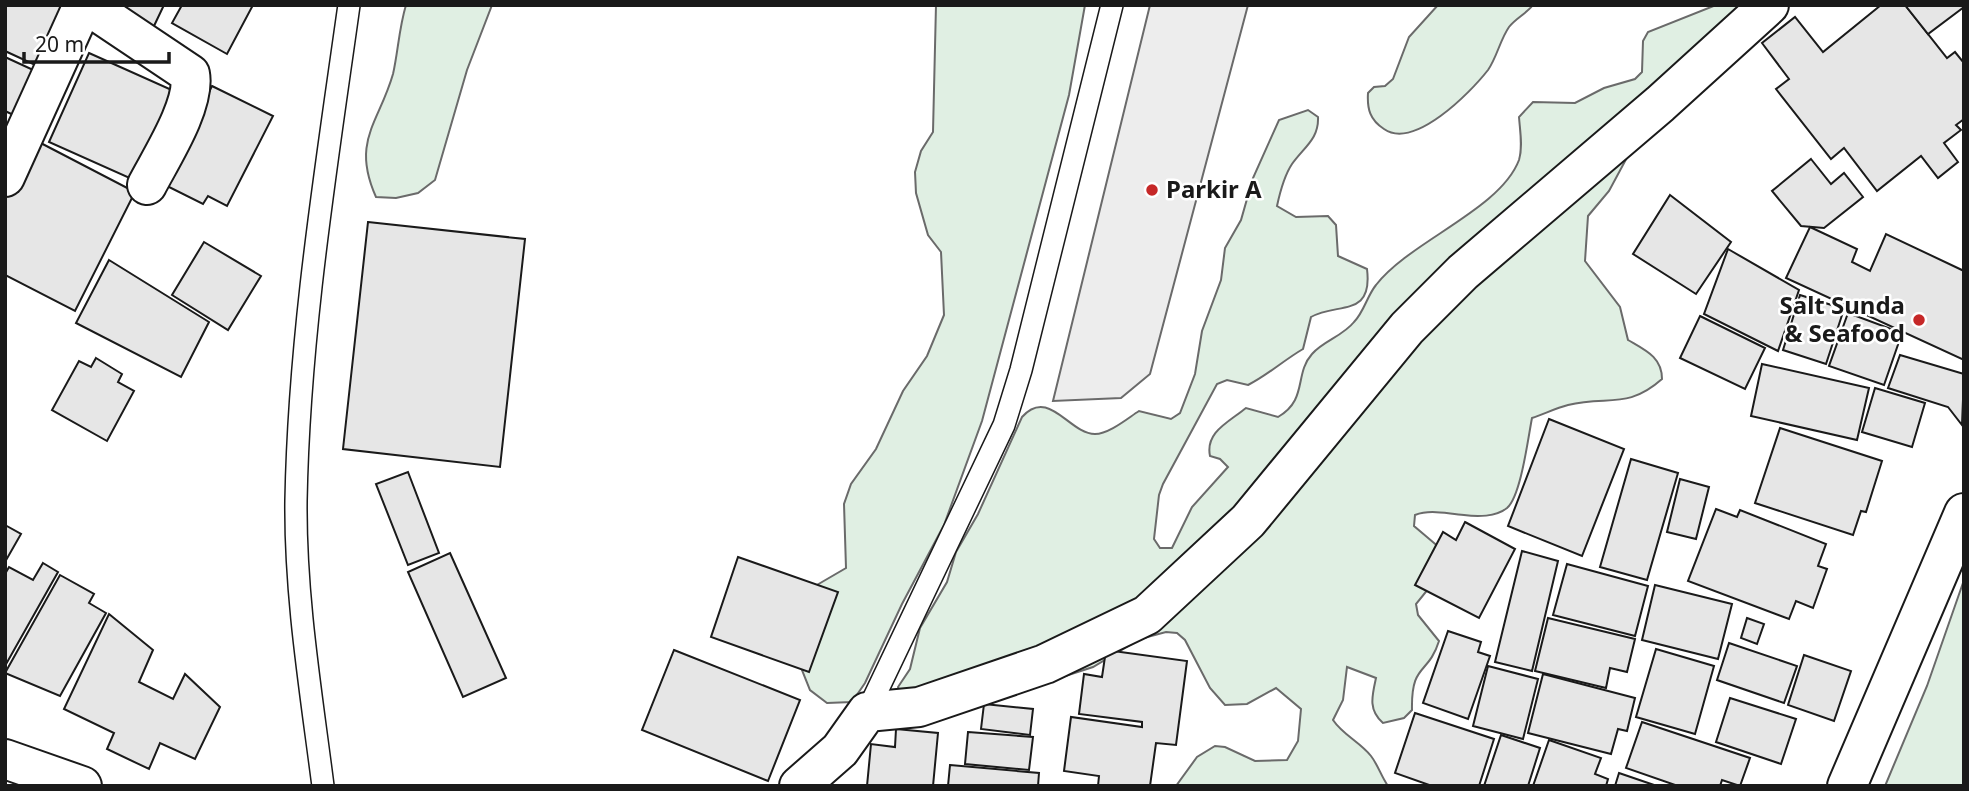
<svg xmlns="http://www.w3.org/2000/svg" width="1969" height="791" viewBox="0 0 1969 791" font-family="'Noto Sans',sans-serif">
	<style>
		.green { fill: #e0efe3; stroke: #6a6a6a; stroke-width: 2 }
		.parking { fill: #ededed; stroke: #6a6a6a; stroke-width: 2 }
		.building { fill: #e6e6e6; stroke: #1a1a1a; stroke-width: 2 }
		.lines { fill: none; stroke-linecap: round; stroke-linejoin: round }
		.lane-casing { stroke: #1a1a1a; stroke-width: 24 }
		.street-casing { stroke: #1a1a1a; stroke-width: 42 }
		.highway-casing { stroke: #1a1a1a; stroke-width: 42 }
		.lane { stroke: #fff; stroke-width: 21 }
		.street { stroke: #fff; stroke-width: 38 }
		.highway { stroke: #fff; stroke-width: 38 }
		.poi-dot { fill: #c62828; stroke: #fff; stroke-width: 2.5 }
		.labels { text-anchor: middle; stroke-width: 5; stroke-linejoin: round; paint-order: stroke }
		.poi-label { font-size: 24px; font-weight: bold; fill: #1a1a1a; stroke: #fff; text-anchor: start }
	</style>
	<rect width="100%" height="100%" fill="#fff"/>
	<!-- green -->
	<g class="green">
		<path d="M406,5h86l-25,65 -32,110 -17,13 -22,5 -20,-1c-25,-56 3,-74 17,-123 5,-22 6,-46 13,-69z"/>
		<path d="M936,5h149l-16,90 -87,326 -38,104 -42,79 -37,79 -13,19 -25,1 -17,-13 -8,-20 8,-81 36,-21 -2,-64 7,-20 25,-35 27,-58 24,-35 17,-41 -3,-63 -13,-17 -12,-42 -1,-21 6,-21 12,-19z"/>
		<path d="M1438,5h95c-7,9 -17,13 -24,22 -9,13 -12,30 -21,43 -18,23 -74,80 -104,59 -14,-9 -17,-20 -16,-36l6,-6 11,-1 8,-7 16,-42z"/>
		<path d="M1716,5h28l-92,106 -43,80 -21,25 -3,45 35,46 8,33c17,10 34,17 34,39 -35,31 -54,16 -94,26 -12,3 -24,9 -36,13 -4,20 -11,78 -25,90 -11,9 -30,9 -43,7 -17,-1 -33,-6 -49,0l-1,11 26,22 -11,40 -13,16 2,11 21,26c-11,35 -28,21 -27,69l-8,8 -21,5c-15,-13 -11,-27 -7,-45l-29,-11 -4,33 -10,20c10,15 27,22 38,36 7,9 10,20 17,30h-212l21,-29 18,-11 10,1 30,14 32,-1 11,-19 3,-32 -25,-21 -29,16 -22,1 -15,-17 -25,-48 -8,-7 -11,-1 -26,7 -47,28 -74,24 -117,6 -4,-10 12,-18 10,-41 27,-46 9,-30 22,-38 44,-97c27,-30 47,17 73,17 14,0 33,-16 44,-23l32,8 9,-6 15,-39 7,-43 19,-51 4,-32 16,-28 12,-42 26,-58 29,-10 10,7c1,22 -14,30 -26,47 -8,12 -12,28 -15,42l19,11 32,-1 8,9 2,31 29,13c6,49 -29,33 -56,48l-8,32c-19,11 -35,26 -55,36l-21,-5 -10,4 -54,100 -4,11 -5,44 6,9h12l20,-41 36,-40 -8,-8 -10,-3c-5,-24 19,-34 36,-48l32,9c30,-17 16,-43 34,-63 11,-13 31,-18 42,-32 10,-10 13,-26 22,-37 34,-44 124,-75 143,-125 4,-13 1,-29 0,-43l14,-15 42,1 29,-15 31,-9 7,-7 1,-31 5,-9z"/>
		<path d="M1964,580v206h-79l42,-100z"/>
	</g>
	<!-- parking -->
	<path class="parking" d="M1150,5h98l-98,369 -29,24 -68,3z"/>
	<!-- building -->
	<g class="building">
		<path d="M5,5h68l-27,65 -41,-19z"/>
		<path d="M111,5h53l-11,23z"/>
		<path d="M182,5h71l-26,49 -55,-31z"/>
		<path d="M1881,5h24l42,53 8,-6 9,11v56l-8,6 5,5 -17,13 14,19 -20,16 -17,-22 -44,35 -33,-43 -13,11 -55,-70 13,-10 -27,-36 33,-26 28,35z"/>
		<path d="M1905,5h59v2l-36,27z"/>
		<path d="M89,53l85,38 -40,89 -85,-38z"/>
		<path d="M5,57l37,17 -20,45 -17,-8z"/>
		<path d="M212,86l61,30 -46,90 -19,-10 -5,8 -40,-20z"/>
		<path d="M33,139l102,53 -60,119 -70,-36v-82z"/>
		<path d="M1811,159l20,25 13,-11 19,24 -39,31 -23,-2 -29,-35z"/>
		<path d="M1670,195l61,47 -35,52 -63,-40z"/>
		<path d="M368,222l157,17 -25,228 -157,-18z"/>
		<path d="M1810,227l47,22 -5,13 18,9 16,-37 78,37v89l-178,-82z"/>
		<path d="M204,242l57,34 -33,54 -56,-35z"/>
		<path d="M1728,249l71,41 -21,61 -74,-37z"/>
		<path d="M109,260l100,62 -28,55 -105,-54z"/>
		<path d="M1800,295l44,14 -18,55 -43,-14z"/>
		<path d="M1848,313l54,20 -18,52 -55,-19z"/>
		<path d="M1700,316l65,32 -20,41 -65,-31z"/>
		<path d="M1900,355l64,19 -2,51 -14,-18 -60,-19z"/>
		<path d="M96,358l26,16 -4,8 16,9 -27,50 -55,-31 27,-49 12,6z"/>
		<path d="M1762,364l107,24 -12,52 -106,-24z"/>
		<path d="M1875,388l50,15 -13,44 -50,-15z"/>
		<path d="M1549,419l75,30 -42,107 -74,-30z"/>
		<path d="M1780,428l102,33 -16,51 -5,-1 -8,24 -98,-32z"/>
		<path d="M1631,459l47,14 -31,107 -47,-13z"/>
		<path d="M408,472l31,81 -31,12 -32,-81z"/>
		<path d="M1680,479l29,8 -13,52 -29,-7z"/>
		<path d="M1716,509l21,8 3,-7 86,34 -8,22 9,3 -14,39 -17,-7 -7,18 -101,-38z"/>
		<path d="M1465,522l50,27 -36,69 -64,-33 28,-53 13,8z"/>
		<path d="M5,525l16,9 -16,28z"/>
		<path d="M1522,551l36,10 -26,110 -37,-9z"/>
		<path d="M450,553l56,125 -43,19 -55,-125z"/>
		<path d="M738,557l100,35 -29,80 -98,-35z"/>
		<path d="M43,563l15,9 -53,94v-92l4,-7 24,13z"/>
		<path d="M1567,564l81,22 -13,50 -82,-21z"/>
		<path d="M60,575l34,19 -5,9 17,10 -46,83 -55,-23z"/>
		<path d="M1655,585l77,19 -14,55 -76,-19z"/>
		<path d="M109,614l44,36 -14,32 34,17 12,-25 35,33 -25,52 -35,-16 -11,26 -42,-20 7,-16 -50,-24z"/>
		<path d="M1548,618l87,21 -8,33 -17,-4 -4,20 -71,-17z"/>
		<path d="M1747,618l17,6 -7,20 -16,-6z"/>
		<path d="M1448,631l33,11 -3,10 12,4 -22,63 -45,-16z"/>
		<path d="M1729,643l68,23 -13,37 -67,-23z"/>
		<path d="M1656,649l58,17 -19,68 -59,-17z"/>
		<path d="M674,650l126,50 -32,81 -126,-51z"/>
		<path d="M1106,650l81,11 -11,84 -20,-2 -6,43h-52l1,-10 -35,-5 7,-54 71,10v-5l-63,-8 5,-40 18,3z"/>
		<path d="M1804,655l47,16 -17,50 -46,-16z"/>
		<path d="M1488,666l50,13 -15,60 -50,-13z"/>
		<path d="M1543,674l92,24 -8,33 -9,-2 -7,25 -83,-21z"/>
		<path d="M1730,698l66,21 -15,45 -65,-22z"/>
		<path d="M984,704l49,5 -3,26 -49,-6z"/>
		<path d="M1415,713l79,26 -15,47h-47l-37,-13z"/>
		<path d="M1642,722l108,36 -10,28 -18,-6 -2,6h-42l-52,-18z"/>
		<path d="M896,729l42,4 -5,53h-66l4,-42 24,3z"/>
		<path d="M968,732l65,5 -4,33 -64,-6z"/>
		<path d="M1501,735l39,13 -12,38h-44z"/>
		<path d="M1549,740l52,18 -6,16 13,5 -2,7h-73z"/>
		<path d="M950,765l89,8 -1,13h-90z"/>
		<path d="M1619,773l38,13h-42z"/>
	</g>
	<g class="lines">
		<defs>
			<g id="lane">
				<path d="M867,712l137,-287 17,-55 91,-365"/>
				<path d="M323,786c-12,-94 -28,-190 -27,-285 3,-166 30,-332 53,-496"/>
			</g>
			<g id="street">
				<path d="M87,5l103,69c6,30 -29,84 -43,111"/>
				<path d="M5,177l78,-172"/>
				<path d="M799,786l41,-36 27,-38 52,-5 126,-43 102,-49 101,-94 159,-193 56,-56 197,-168 109,-99"/>
			</g>
			<g id="highway">
				<path d="M5,759l77,27"/>
				<path d="M1847,786l117,-273"/>
			</g>
		</defs>
		<!-- lane casing -->
		<use href="#lane" class="lane-casing"/>
		<!-- street casing -->
		<use href="#street" class="street-casing"/>
		<!-- highway casing -->
		<use href="#highway" class="highway-casing"/>
		<!-- lane -->
		<use href="#lane" class="lane"/>
		<!-- street -->
		<use href="#street" class="street"/>
		<!-- highway -->
		<use href="#highway" class="highway"/>
	</g>
	<!-- markers -->
	<g class="poi-dot">
		<circle cx="1152" cy="190" r="7"/>
		<circle cx="1919" cy="320" r="7"/>
	</g>
	<g class="labels">
		<!-- poi labels -->
		<g class="poi-label">
			<text x="1166" y="198">Parkir A</text>
			<text x="1905" y="314" text-anchor="end">Salt Sunda<tspan x="1905" dy="28">&amp; Seafood</tspan></text>
		</g>
	</g>
	<!-- border -->
	<rect width="1969" height="791" fill="none" stroke="#1a1a1a" stroke-width="14"/>
	<!-- scale -->
	<path d="M24 52v10h145v-10" fill="none" stroke="#1a1a1a" stroke-width="3.5"/>
	<text x="35" y="52" font-size="21" fill="#1a1a1a" stroke="#ffffff" stroke-width="5" paint-order="stroke">20 m</text>
</svg>
